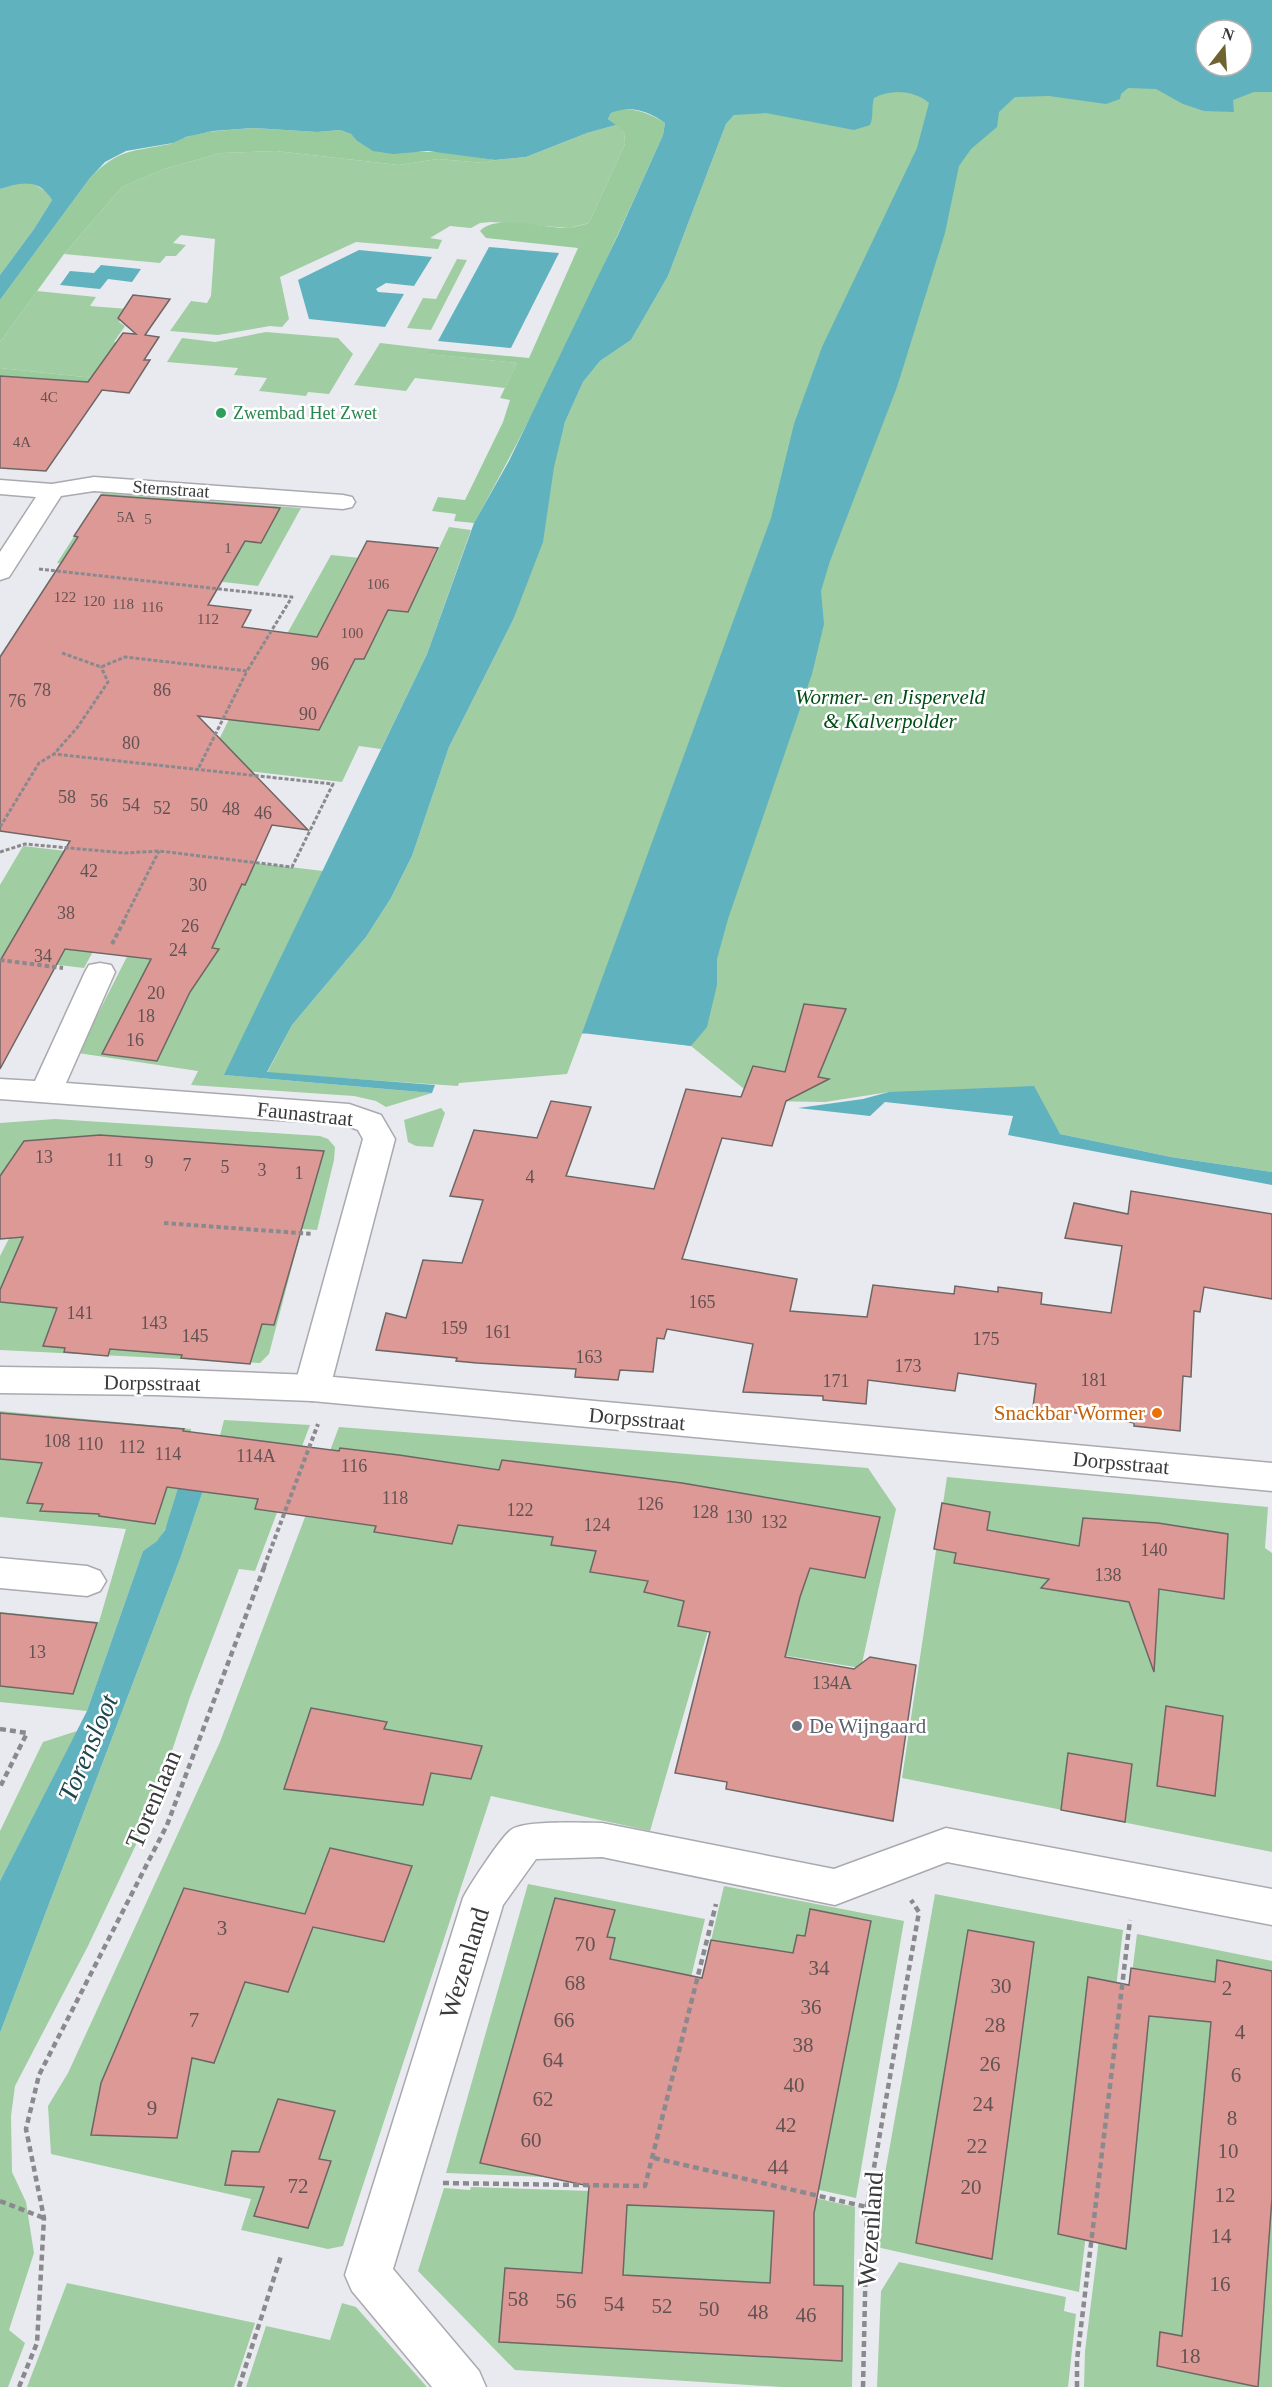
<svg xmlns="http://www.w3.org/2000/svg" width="1272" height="2387" viewBox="0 0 1272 2387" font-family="Georgia,serif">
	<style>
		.green { fill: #a0cda2; fill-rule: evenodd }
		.forest { fill: #9acb9d }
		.water { fill: #60b2bf; fill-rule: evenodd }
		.building { fill: #dd9996; stroke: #6d6665; stroke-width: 1.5; fill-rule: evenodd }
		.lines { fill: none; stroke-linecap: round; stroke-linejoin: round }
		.street-casing { stroke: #a9a9af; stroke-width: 3 }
		.secondary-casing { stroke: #a9a9af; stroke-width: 3 }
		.path-far2 { stroke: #8a8a8e; stroke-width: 3; stroke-dasharray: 4 2; stroke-linecap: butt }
		.path-far1 { stroke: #8a8a8e; stroke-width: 4; stroke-dasharray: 4.5 3; stroke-linecap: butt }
		.path { stroke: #8a8a8e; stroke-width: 4.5; stroke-dasharray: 6 4; stroke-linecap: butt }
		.street { fill: #fff; fill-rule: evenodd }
		.secondary { fill: #fff; fill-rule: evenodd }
		.leisure-dot { fill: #2e9e5b; stroke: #fff; stroke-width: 2 }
		.food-dot { fill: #e8710a; stroke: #fff; stroke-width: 2 }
		.worship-dot { fill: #6b7280; stroke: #fff; stroke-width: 2 }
		.labels { text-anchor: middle; stroke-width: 5; stroke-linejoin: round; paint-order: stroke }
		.far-number-label { font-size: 15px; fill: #635252 }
		.far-leisure-label { font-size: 18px; fill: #27864d; stroke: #fff; text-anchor: start }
		.far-street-label { font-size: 18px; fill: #3a3a3c; stroke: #fff }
		.number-label { font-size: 18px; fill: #635252 }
		.park-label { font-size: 21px; font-style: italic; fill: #004e15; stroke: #fff }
		.street-label { font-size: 21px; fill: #3a3a3c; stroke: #fff }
		.food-label { font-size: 21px; fill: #c56008; stroke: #fff; text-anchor: end }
		.worship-label { font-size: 21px; fill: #5b616d; stroke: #fff; text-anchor: start }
		.near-number-label { font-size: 21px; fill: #635252 }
		.near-street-label { font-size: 26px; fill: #3a3a3c; stroke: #fff }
		.near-water-label { font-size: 27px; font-style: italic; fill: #20474d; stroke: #fff }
	</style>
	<rect width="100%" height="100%" fill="#e9eaf0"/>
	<!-- green -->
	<g class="green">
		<path d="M0,0h1272v1172l-101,-15 -111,-23 -29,-38 -142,-4 -64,10 -66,-1 -68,-55 -103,-13 -6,1 -15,40 -108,9 -1,3 -191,-13 25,-48 74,-88 25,-39 21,-42 37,-109 64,-127 52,-198 18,-40 17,-21 31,-21 37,-64 58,-152 8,-9zM1206,30h36v36h-36z"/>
		<path d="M616,125l8,7 1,12 -36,79 -20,5 -78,-6 -11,1 -9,5 -21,-2 -20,12 12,2 -4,9 -82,-7 -76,35 9,42 -7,8 -12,-1 -52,9 -48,-4 21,-30 16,2 4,-7 4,-57 -34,-4 -8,8 13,2 -10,11h-10l-6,7 -96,-9 58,-67 42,-18 57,-16 55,-2 123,14 39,-6 46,4 11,-3 31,-3 61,-24z"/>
		<path d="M30,182l17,10 5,8 -18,29 -34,46v-86l18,-6z"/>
		<path d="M457,259l10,1 -36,70 -24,-2 16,-30 13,1z"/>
		<path d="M37,291l59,6 -6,9 38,3 -9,13 6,4 -11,16 14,1 -25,36 -103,-11v-26z"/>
		<path d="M266,332l72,6 15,16 -24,40 -21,-2 -2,4 -47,-5 8,-13 -33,-3 4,-7 -71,-6 15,-24 33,4z"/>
		<path d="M380,343l51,6 -2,5 88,9 -12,25 -90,-10 -9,13 -52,-6z"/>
		<path d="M102,493l199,15 -43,78 -201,-23z"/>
		<path d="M449,527l22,3 -44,124 -46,95 -22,-3 -17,36 -136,-16 55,-112 17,-4 53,-95 100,10z"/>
		<path d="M23,846l120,14 -59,108 -84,-10v-73z"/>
		<path d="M163,852l160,19 -98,204 207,18 -46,14 -10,-6 -22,-5 -163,-11 7,-14 -120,-18 58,-114z"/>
		<path d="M441,1108l4,5 -12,34 -17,-1 -8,-4 -4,-22z"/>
		<path d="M55,1119l265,17 8,3 7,8 -1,13 -17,70 -156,-11 -3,9 142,8 -31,118 -9,9 -260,-13v-94l18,-35 -18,2v-100z"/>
		<path d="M0,1411l191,18c-2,24 -17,93 -33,111 -4,4 -10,7 -15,11l-56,160 -87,-9v-90l99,10 27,-93 -126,-12z"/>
		<path d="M224,1420l86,5 -55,146 -16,-2 -49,128 -39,116 -63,133 -73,140 -4,30 1,56 14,30 8,51 -25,77 16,13 -17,44h-8v-354l180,-474 35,-104z"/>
		<path d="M339,1427l529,41 28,41 -35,159 -98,-16 -54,-25 -59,204 -159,-35 -148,450 -15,3 -87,-19 10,-31 -200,-45 -3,-48 20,-33 152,-331z"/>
		<path d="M947,1477l321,30 -3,41 7,5v299l-370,-74z"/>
		<path d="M77,1731l-77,150v-50l43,-89z"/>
		<path d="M528,1884l177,35 -63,262 -196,-8z"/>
		<path d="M724,1886l180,35 -48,277 -196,-43z"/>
		<path d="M935,1894l188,36 -44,362 -207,-46z"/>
		<path d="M1137,1934l135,27v426h-188l1,-36z"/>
		<path d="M659,2163l196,44 -3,180h-71l-266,-17 -97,-99 26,-83 26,2 1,-3 180,6z"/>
		<path d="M899,2262l167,35 -2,14 12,3 -8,73h-191l4,-96z"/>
		<path d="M67,2283l188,40 -21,64h-207z"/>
		<path d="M342,2303l14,4 71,80h-181l20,-61 64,14z"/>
	</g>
	<!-- forest -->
	<g class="forest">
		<path d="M619,109c19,0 30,4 46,14l-2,12c-59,131 -119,263 -189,388l-20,-2 2,-7 -24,-3 6,-14 27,3 38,-78 7,-22 -10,-2 17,-35 -89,-9 3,-5 98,9 49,-110 -92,-10 -6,-7c15,-17 63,-3 85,-3 8,0 16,-3 24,-5l36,-79 -1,-12 -16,-13 3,-6z"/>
		<path d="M253,128l64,4 23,-2 11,4 5,6 55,12h33l51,8 -11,3 -46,-4 -39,6 -123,-14 -55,2 -57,16 -42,18 -58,67 -64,88v-42l90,-122c29,-30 42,-26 80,-34 6,-2 11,-6 17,-7 22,-7 44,-7 66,-9z"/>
		<path d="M0,368l103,11 1,5 -104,-8z"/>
	</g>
	<!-- water -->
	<g class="water">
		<path d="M0,0h1272v92h-18l-21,8 1,12 -30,-1 -21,-7 -27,-15 -28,-1 -7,6 -1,5 -14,5 -57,-8 -34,1 -16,15 -2,15 -26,22 -12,17 -14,67 -48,154 -67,174 -9,30 3,33 -12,50 -84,245 -11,40v26l-10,42 -16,19 -109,-13 189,-515 23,-94 28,-77 95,-199 12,-45c-15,-13 -38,-14 -55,-5 -3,10 0,18 -4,27l-16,5 -88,-17 -32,2 -8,9 -58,152 -37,64 -31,21 -17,21 -18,40 -11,45 -11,75 -30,78 -64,127 -37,109 -21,42 -25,39 -74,88 -25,47 168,13 -3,8 -208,-18 203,-421 47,-131 35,-62 109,-226 45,-100 2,-12c-17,-12 -34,-18 -54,-10l-3,6 8,6 -29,8 -61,24 -31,3 -67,-9 -35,3 -20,-3 -17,-11 -5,-6 -11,-4 -23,2 -64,-4 -40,3 -27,6 -13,6 -47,8 -21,11 -15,16 -90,122v-25l34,-46 18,-29c-13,-22 -31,-18 -52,-11zM1206,30h36v36h-36z"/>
		<path d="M489,247l70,6 -48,95 -73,-7z"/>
		<path d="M359,250l73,7 -18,29 -28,-3 -10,6 2,3 26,2 -19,33 -76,-8 -11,-39z"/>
		<path d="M101,265l40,4 -9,13 -24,-3 -8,10 -40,-4 10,-14 24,2z"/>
		<path d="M1034,1086l26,48 111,23 101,15v13l-264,-50 5,-19 -128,-14 -15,14 -72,-8 65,-9 26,-7z"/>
		<path d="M190,1450l25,5 -35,104 -180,474v-152l87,-170 56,-160 14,-10 8,-11z"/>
	</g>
	<!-- building -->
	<g class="building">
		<path d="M133,295l37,4 -25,36 14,2 -15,23h6l-21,33 -27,-3 -56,81 -46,-3v-92l88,6 35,-49 13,1 -18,-16z"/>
		<path d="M101,495l179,13 -19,35 -16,-2 -37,64 43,5 -9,17 75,10 50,-96 71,7 -30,64 -20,-2 -24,49h-9l-36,71 -121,-14 110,114 -36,-5 -27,60 -3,-1 -30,64 7,1 -29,43 -33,69 -55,-7 49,-95 -86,-10 -65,120v-108l70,-120 -70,-10v-174l78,-120 -4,-1z"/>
		<path d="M804,1004l42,5 -28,68 11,2 -43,22 -14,45 -50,-8 -40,121 115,20 -7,32 77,6 6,-32 81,9 1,-8 43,6v-5l44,6 -1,11 70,9 11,-67 -57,-8 9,-35 54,11 3,-23 141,23v85l-68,-12 -4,25 -6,-1 -3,66 -8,-1 -3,55 -46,-5v-3l-28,-6 -73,-10 3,-23 -78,-11 -3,18 -87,-11 -2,24 -43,-4v-4l-80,-4 10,-48 -86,-15 -3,10 -7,-1 -4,34 -33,-2 -2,10 -43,-3 1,-8 -99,-6 -21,-2 1,-3 -81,-8 10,-37 20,5 17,-58 39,3 21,-63 -33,-4 24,-66 63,8 14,-37 40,6 -25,69 88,13 32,-100 55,8 12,-31 32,6z"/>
		<path d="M100,1135l224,16 -50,174 -12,-1 -12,40 -69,-6 1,-3 -72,-6 -2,7 -44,-4 1,-4 -22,-2 14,-38 -57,-6v-12l23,-53 -23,2v-63l24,-35z"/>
		<path d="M0,1413l184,16 -1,2 156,20 1,-3 59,7 100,15 3,-10 180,23 198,34 -15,61 -55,-10 -10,29 -15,60 69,12 16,-12 46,8 -23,156 -167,-32 1,-7 -52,-9 35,-141 -32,-6 6,-25 -40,-9 4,-11 -58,-9 6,-21 -45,-6 2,-8 -95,-12 -6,19 -78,-12 2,-6 -121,-17 3,-10 -91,-12 -12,37 -56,-8v-2l-59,-3 3,-7 -16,-1 15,-40 -42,-4z"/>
		<path d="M942,1503l48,9 -3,18 92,16 4,-28 75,5 70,11 -4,65 -65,-10 -5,83 -25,-70 -88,-14 8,-9 -95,-16 2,-10 -22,-4z"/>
		<path d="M0,1613l97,10 -24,71 -73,-8z"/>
		<path d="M1166,1706l57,10 -8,80 -58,-10z"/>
		<path d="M311,1708l76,14 -3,7 98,17 -11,33 -40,-6 -8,32 -139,-16z"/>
		<path d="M1068,1753l64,11 -7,58 -64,-12z"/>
		<path d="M330,1848l82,18 -28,76 -71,-15 -25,65 -43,-10 -31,81 -22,-5 -15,80 -86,-3 10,-52 83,-195 121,26z"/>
		<path d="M555,1898l60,12 -8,27 8,1 -5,21 92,19 9,-38 82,13 4,-18 8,1 5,-27 61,12 -57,292v72l29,1 -1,75 -343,-19 6,-74 77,5 7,-87 -109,-23zM627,2205l147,6 -4,72 -147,-8z"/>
		<path d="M968,1930l66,12 -42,317 -76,-16z"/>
		<path d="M1217,1960l55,11v227l-14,189 -101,-21 3,-34 22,4 29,-314 -62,-6 -23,233 -68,-15 30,-257 41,8 2,-17 84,14z"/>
		<path d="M278,2099l57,12 -16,48 12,2 -23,67 -54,-12 10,-29 -39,-2 7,-34 27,1z"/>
	</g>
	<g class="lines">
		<defs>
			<g id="street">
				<path d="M94,477l249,18 9,2 3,5 -3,5 -9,2 -249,-18 -33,5 -52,81 -9,3v-28l36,-55 -36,-3v-14l52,4z"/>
				<path d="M100,963l11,2 4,7 -49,111 283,21 32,11 14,24 -65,249 -5,9 -13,4 -13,-4 -5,-9 69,-249 -5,-9 -13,-5 -345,-26v-20l35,2 50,-109 4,-7z"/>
				<path d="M0,1558l87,8 13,5 6,10 -6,10 -13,5 -87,-8z"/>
				<path d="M602,1823l232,46 112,-41 326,61v36l-325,-63 -112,43 -233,-48 -66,2 -33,46 -110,364 86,102 7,16h-54l-80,-96 -7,-16 118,-377c6,-12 38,-61 48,-68 12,-10 73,-7 91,-7z"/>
			</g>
			<path id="secondary" d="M0,1367l155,2 157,6 960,88v28l-960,-90 -157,-6 -155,-2z"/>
		</defs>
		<!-- street casing -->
		<use href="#street" class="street-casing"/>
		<!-- secondary casing -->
		<use href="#secondary" class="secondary-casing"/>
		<!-- path-far2 -->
		<g class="path-far2">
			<path d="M39,569l253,28 -45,74"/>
			<path d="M62,653l39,14 24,-10 122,14 -49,98"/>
			<path d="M0,827l39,-64 15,-9 23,-26 31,-46 -7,-15"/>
			<path d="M0,852l25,-8 100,9 34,-2 133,16 41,-83 -279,-30"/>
			<path d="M125,918l34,-67"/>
		</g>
		<!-- path-far1 -->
		<g class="path-far1">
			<path d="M112,944l14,-27"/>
			<path d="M0,960l63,8"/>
			<path d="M164,1223l149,11"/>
			<path d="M264,1567l54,-143"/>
		</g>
		<!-- path -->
		<g class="path">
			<path d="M0,1729l27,4 -27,54"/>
			<path d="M654,2158l213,49"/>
			<path d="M443,2183l202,3 71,-282"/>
			<path d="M0,2201l44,17"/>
			<path d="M19,2387l18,-44 7,-125 -18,-89 13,-54 128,-250 98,-260"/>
			<path d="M239,2387l42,-131"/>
			<path d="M863,2387l4,-180 52,-295 -8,-12"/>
			<path d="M1077,2387v-27l53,-440"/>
		</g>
		<!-- street -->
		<use href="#street" class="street"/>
		<!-- secondary -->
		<use href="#secondary" class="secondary"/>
	</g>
	<!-- markers -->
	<circle class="leisure-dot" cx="221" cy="413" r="6"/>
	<circle class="food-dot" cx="1157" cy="1413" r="6"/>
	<circle class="worship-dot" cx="797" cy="1726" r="6"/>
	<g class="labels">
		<!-- far-number labels -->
		<g class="far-number-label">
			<text x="49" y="402">4C</text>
			<text x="22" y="447">4A</text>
			<text x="126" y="522">5A</text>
			<text x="148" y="524">5</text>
			<text x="228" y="553">1</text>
			<text x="378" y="589">106</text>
			<text x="65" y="602">122</text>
			<text x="94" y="606">120</text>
			<text x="123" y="609">118</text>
			<text x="152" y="612">116</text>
			<text x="208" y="624">112</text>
			<text x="352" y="638">100</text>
		</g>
		<!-- far-leisure labels -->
		<g class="far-leisure-label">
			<text x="233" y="419">Zwembad Het Zwet</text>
		</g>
		<!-- far-street labels -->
		<g class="far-street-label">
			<text transform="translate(171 489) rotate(4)" y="6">Sternstraat</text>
		</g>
		<!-- number labels -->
		<g class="number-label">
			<text x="320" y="670">96</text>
			<text x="42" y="696">78</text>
			<text x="162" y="696">86</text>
			<text x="17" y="707">76</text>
			<text x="308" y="720">90</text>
			<text x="131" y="749">80</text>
			<text x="67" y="803">58</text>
			<text x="99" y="807">56</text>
			<text x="131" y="811">54</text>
			<text x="199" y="811">50</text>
			<text x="162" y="814">52</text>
			<text x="231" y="815">48</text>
			<text x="263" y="819">46</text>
			<text x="89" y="877">42</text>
			<text x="198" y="891">30</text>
			<text x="66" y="919">38</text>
			<text x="190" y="932">26</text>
			<text x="178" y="956">24</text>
			<text x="43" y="962">34</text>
			<text x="156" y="999">20</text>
			<text x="146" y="1022">18</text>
			<text x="135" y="1046">16</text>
			<text x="44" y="1163">13</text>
			<text x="115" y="1166">11</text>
			<text x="149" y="1168">9</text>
			<text x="187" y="1171">7</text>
			<text x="225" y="1173">5</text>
			<text x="262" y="1176">3</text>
			<text x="299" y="1179">1</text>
			<text x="530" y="1183">4</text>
			<text x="702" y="1308">165</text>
			<text x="80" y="1319">141</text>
			<text x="154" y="1329">143</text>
			<text x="454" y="1334">159</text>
			<text x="498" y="1338">161</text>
			<text x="195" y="1342">145</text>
			<text x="986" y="1345">175</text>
			<text x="589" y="1363">163</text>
			<text x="908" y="1372">173</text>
			<text x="1094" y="1386">181</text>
			<text x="836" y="1387">171</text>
			<text x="57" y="1447">108</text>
			<text x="90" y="1450">110</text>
			<text x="132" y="1453">112</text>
			<text x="168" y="1460">114</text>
			<text x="256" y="1462">114A</text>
			<text x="354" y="1472">116</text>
			<text x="395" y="1504">118</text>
			<text x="650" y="1510">126</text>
			<text x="520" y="1516">122</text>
			<text x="705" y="1518">128</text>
			<text x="739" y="1523">130</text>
			<text x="774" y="1528">132</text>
			<text x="597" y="1531">124</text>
			<text x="1154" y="1556">140</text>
			<text x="1108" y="1581">138</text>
			<text x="37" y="1658">13</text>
			<text x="832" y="1689">134A</text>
		</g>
		<!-- park labels -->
		<g class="park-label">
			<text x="890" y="704">Wormer- en Jisperveld<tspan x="890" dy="24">&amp; Kalverpolder</tspan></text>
		</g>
		<!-- street labels -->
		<g class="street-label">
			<text transform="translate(305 1114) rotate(6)" y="7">Faunastraat</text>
			<text transform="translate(152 1383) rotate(1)" y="7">Dorpsstraat</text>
			<text transform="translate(637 1419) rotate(5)" y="7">Dorpsstraat</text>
			<text transform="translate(1121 1463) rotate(5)" y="7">Dorpsstraat</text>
		</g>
		<!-- food labels -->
		<g class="food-label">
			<text x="1145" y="1420">Snackbar Wormer</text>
		</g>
		<!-- worship labels -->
		<g class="worship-label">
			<text x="809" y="1733">De Wijngaard</text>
		</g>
		<!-- near-number labels -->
		<g class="near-number-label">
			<text x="222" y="1935">3</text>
			<text x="585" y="1951">70</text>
			<text x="819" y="1975">34</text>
			<text x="575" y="1990">68</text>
			<text x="1001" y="1993">30</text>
			<text x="1227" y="1995">2</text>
			<text x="811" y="2014">36</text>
			<text x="194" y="2027">7</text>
			<text x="564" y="2027">66</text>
			<text x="995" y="2032">28</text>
			<text x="1240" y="2039">4</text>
			<text x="803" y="2052">38</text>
			<text x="553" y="2067">64</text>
			<text x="990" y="2071">26</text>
			<text x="1236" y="2082">6</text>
			<text x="794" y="2092">40</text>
			<text x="543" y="2106">62</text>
			<text x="983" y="2111">24</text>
			<text x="152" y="2115">9</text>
			<text x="1232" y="2125">8</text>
			<text x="786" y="2132">42</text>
			<text x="531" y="2147">60</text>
			<text x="977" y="2153">22</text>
			<text x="1228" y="2158">10</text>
			<text x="778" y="2174">44</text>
			<text x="298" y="2193">72</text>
			<text x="971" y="2194">20</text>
			<text x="1225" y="2202">12</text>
			<text x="1221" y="2243">14</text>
			<text x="1220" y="2291">16</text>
			<text x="518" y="2306">58</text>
			<text x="566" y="2308">56</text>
			<text x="614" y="2311">54</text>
			<text x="662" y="2313">52</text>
			<text x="709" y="2316">50</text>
			<text x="758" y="2319">48</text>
			<text x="806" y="2322">46</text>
			<text x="1190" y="2363">18</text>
		</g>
		<!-- near-street labels -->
		<g class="near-street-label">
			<text transform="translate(153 1799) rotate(-67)" y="9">Torenlaan</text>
			<text transform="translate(464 1963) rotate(-73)" y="9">Wezenland</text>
			<text transform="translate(870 2229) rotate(-86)" y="9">Wezenland</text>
		</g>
		<!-- near-water labels -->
		<g class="near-water-label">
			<text transform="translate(88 1748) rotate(-67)" y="9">Torensloot</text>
		</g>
	</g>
	<!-- north arrow -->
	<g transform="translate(1224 48) rotate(17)"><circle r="28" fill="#ffffff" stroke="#b0b0b1" stroke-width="1.5"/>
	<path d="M0-4.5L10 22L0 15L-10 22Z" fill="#6f6430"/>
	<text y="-9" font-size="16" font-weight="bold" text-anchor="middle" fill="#3a3a3c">N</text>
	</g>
</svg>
